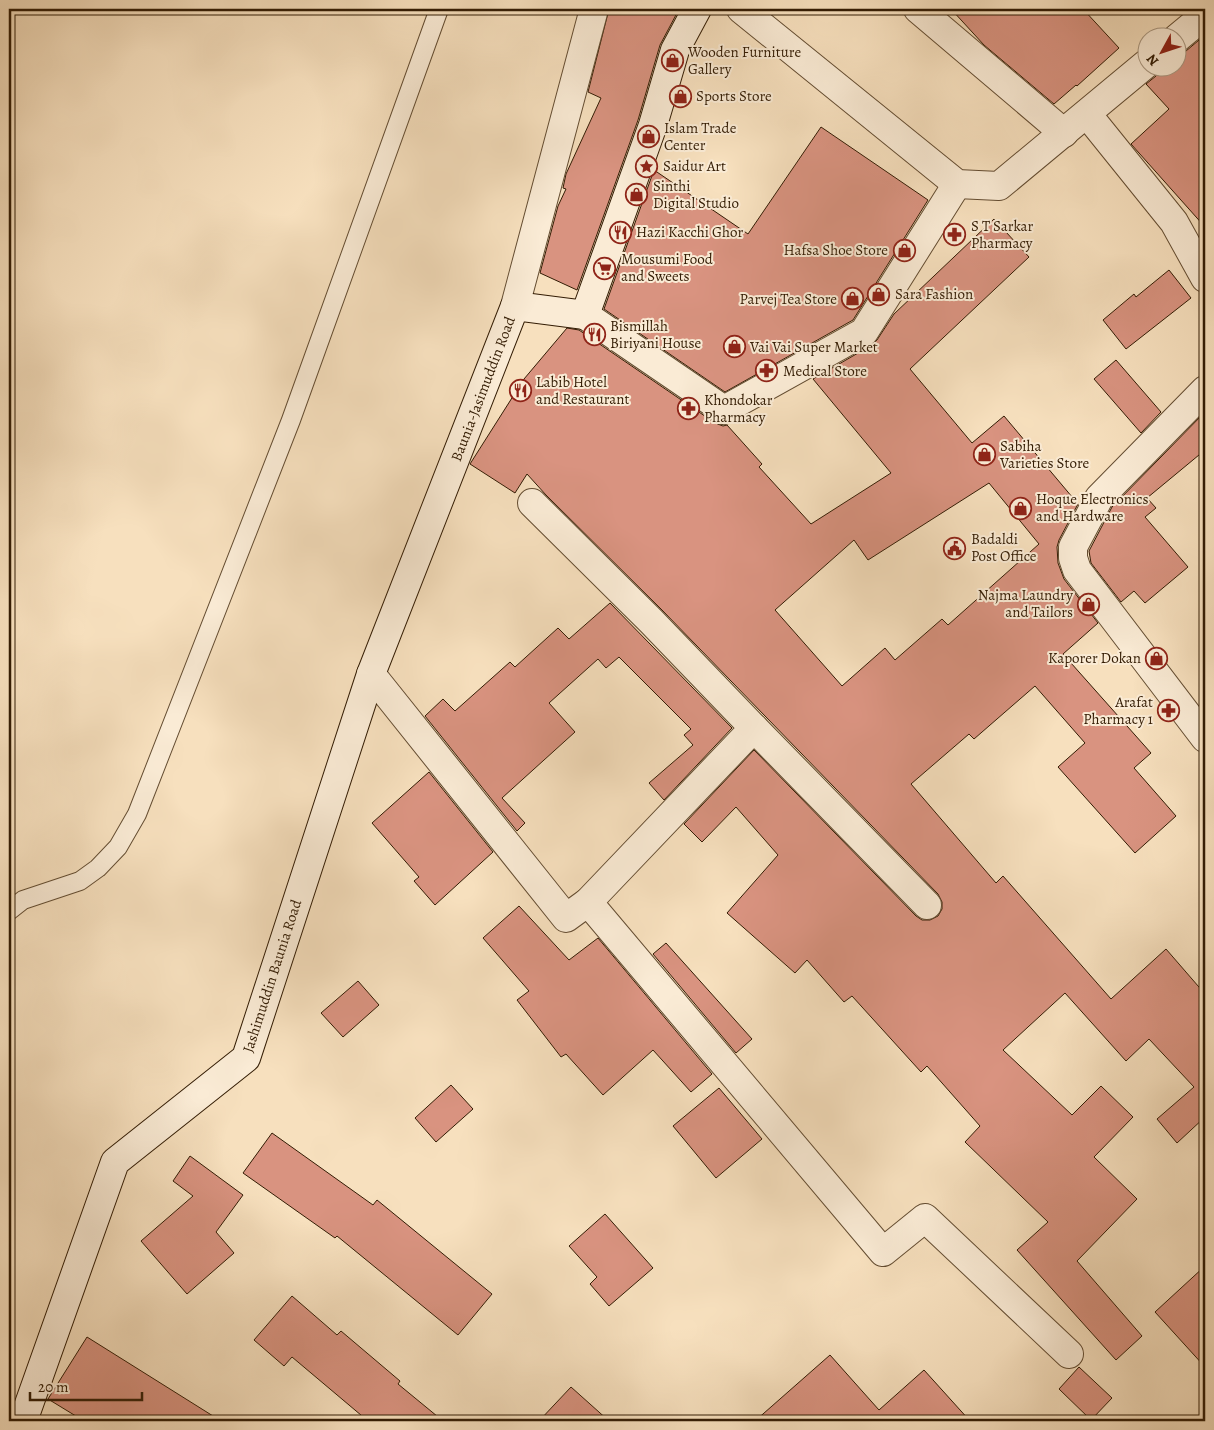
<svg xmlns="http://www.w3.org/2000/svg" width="1214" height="1430" viewBox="0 0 1214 1430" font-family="Alegreya,serif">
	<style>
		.building { fill: #d99380; stroke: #331c04; fill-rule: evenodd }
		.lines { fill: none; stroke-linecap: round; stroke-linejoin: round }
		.lane-casing { stroke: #644d32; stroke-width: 20 }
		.street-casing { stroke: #644d32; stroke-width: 30 }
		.secondary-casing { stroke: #331c04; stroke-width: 30 }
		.lane { stroke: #faebd5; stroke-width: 18 }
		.street { stroke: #faebd5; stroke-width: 28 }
		.secondary { stroke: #faebd5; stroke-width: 28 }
		.labels { text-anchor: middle; stroke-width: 4; stroke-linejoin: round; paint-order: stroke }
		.poi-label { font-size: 15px; fill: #331c04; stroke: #faebd5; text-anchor: start }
		.street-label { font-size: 15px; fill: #331c04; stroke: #faebd5 }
	</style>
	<rect width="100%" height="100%" fill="#f7e0be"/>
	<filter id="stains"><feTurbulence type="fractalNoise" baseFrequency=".004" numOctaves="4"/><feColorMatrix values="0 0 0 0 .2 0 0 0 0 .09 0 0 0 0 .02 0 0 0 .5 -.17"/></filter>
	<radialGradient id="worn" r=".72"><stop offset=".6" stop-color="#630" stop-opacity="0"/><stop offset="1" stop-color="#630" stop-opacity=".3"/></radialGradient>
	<!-- building -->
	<g class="building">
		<path d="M609,9h59l9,4 -17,32 -22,75 -61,170 -37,-17 18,-67 8,-17 -3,-1 3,-14 35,-76 -13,-6z"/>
		<path d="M951,9h132l36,39 -42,38 -1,-1 -22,19 -70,-59z"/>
		<path d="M1205,35v192l-74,-83 38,-35 -23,-25 10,-8 5,-8h15v-14l10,-3z"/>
		<path d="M821,127l107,73 -75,120 -128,72 -121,-83 50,-139 94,64z"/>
		<path d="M994,219l35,38 -119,112 62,74 32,-27 74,88 -19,36 -2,7 1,16 6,16 34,44 -35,31 88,99 -17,15 42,48 -41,37 -77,-86 27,-24 -50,-57 -61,53 -5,-5 -58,50 85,99 7,-7 108,123 55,-50 39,45v123l-28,26 -20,-24 37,-32 -45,-48 -23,22 -61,-68 -62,57 69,65 29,-29 32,31 -39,40 43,42 -60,62 65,75 -26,24 -99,-110 31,-28 -83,-80 15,-16 -53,-60 -6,6 -69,-76 -8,6 -37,-42 -12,13 -68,-60 51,-58 -42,-48 -34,35 -18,-18 70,-74 162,166 6,4h8l8,-4 4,-7v-7l-4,-8 -276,-284 -116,-115 -19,-21 -12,19 -45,-29 54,-85 43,-51 12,2 136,93 8,3 4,-1 35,39 -3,3 52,57 80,-51 -78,-94 59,-34 5,-5 17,-26zM989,483l50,61 -91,81 -6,-6 -47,41 -10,-12 -43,38 -67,-76 79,-70 14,20z"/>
		<path d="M1169,270l22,28 -65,51 -23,-29 31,-26 2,3z"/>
		<path d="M1116,360l45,52 -20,21 -47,-54z"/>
		<path d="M1205,412v38l-58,48 9,10 -11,9 43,50 -43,36 -11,-12 -13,11 -30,-39 -2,-12 23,-44z"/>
		<path d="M610,603l122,125 -68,72 -15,-17 44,-38 -9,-10 7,-6 -72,-72 -13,11 -8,-9 -49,44 26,29 -73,66 23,25 -8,8 -92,-115 18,-17 12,12 55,-49 5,5 43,-39 11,11z"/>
		<path d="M429,772l64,80 -58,53 -21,-24 5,-4 -47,-54z"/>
		<path d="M519,906l50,54 29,-22 114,136 -21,18 -38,-42 -50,45 -37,-41 -5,3 -44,-57 12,-9 -46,-53z"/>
		<path d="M666,943l86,96 -16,14 -83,-99z"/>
		<path d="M358,981l21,24 -36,32 -22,-24z"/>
		<path d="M451,1085l22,24 -37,33 -21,-24z"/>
		<path d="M719,1088l43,51 -46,39 -43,-52z"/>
		<path d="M272,1133l101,72 4,-5 115,94 -34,41 -121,-99 -2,2 -92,-65z"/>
		<path d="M190,1156l53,39 -27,37 18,21 -47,41 -46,-53 52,-45 -20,-15z"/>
		<path d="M605,1214l48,54 -44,38 -19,-22 7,-7 -28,-31z"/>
		<path d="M1205,1266v101l-50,-55z"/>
		<path d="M292,1296l45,39 4,-4 59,50 -2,3 45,37h-75l-76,-64 -8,9 -30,-26z"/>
		<path d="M87,1337l134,84h-137l-36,-22z"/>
		<path d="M830,1355l49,55 45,-40 46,51h-215z"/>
		<path d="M1079,1367l33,31 -21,22 -32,-31z"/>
		<path d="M571,1387l38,34h-70z"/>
	</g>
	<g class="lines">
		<defs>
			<path id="lane" d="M9,911l14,-11 57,-19 18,-13 20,-21 19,-33 154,-394 148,-411"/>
			<g id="street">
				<path d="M741,9l216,175 42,2 147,-122"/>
				<path d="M918,9l146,124"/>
				<path d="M1176,39l29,-24"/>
				<path d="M1087,114l87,108 31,56"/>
				<path d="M515,306l79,-297"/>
				<path d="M585,315l139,95 140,-78 93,-148"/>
				<path d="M1205,390l-106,108 -26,49v11l4,12 128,168"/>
				<path d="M532,503l119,118 103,107 -166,174"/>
				<path d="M371,674l195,244 22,-16 295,350 42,-34 144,136"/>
				<path d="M754,728l173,177"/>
			</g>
			<path id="secondary" d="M23,1421l92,-259 131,-104 125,-384 144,-368 70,9 68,-190 22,-75 22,-41"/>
		</defs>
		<!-- lane casing -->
		<use href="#lane" class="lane-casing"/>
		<!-- street casing -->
		<use href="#street" class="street-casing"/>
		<!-- secondary casing -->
		<use href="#secondary" class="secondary-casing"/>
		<!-- lane -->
		<use href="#lane" class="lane"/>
		<!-- street -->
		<use href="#street" class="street"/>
		<!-- secondary -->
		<use href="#secondary" class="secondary"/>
	</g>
	<!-- icons -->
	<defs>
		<symbol id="shop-ring" viewBox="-11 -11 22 22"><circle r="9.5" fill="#faebd5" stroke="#8f2418" stroke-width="1.5"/><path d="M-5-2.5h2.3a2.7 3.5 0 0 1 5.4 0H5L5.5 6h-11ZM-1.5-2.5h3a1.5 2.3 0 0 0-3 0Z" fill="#8f2418"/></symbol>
		<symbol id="sight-ring" viewBox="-11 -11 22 22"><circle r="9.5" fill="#faebd5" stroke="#8f2418" stroke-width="1.5"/><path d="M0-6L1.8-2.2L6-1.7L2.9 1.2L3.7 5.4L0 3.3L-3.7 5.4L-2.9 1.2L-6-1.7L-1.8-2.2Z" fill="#8f2418"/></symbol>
		<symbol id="restaurant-ring" viewBox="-11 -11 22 22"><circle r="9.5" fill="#faebd5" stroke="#8f2418" stroke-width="1.5"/><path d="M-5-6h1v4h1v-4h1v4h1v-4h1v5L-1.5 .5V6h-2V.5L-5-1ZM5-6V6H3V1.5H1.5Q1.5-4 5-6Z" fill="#8f2418"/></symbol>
		<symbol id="pharmacy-ring" viewBox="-11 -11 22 22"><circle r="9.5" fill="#faebd5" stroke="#8f2418" stroke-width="1.5"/><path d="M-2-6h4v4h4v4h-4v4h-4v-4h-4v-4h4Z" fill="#8f2418"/></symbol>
		<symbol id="supermarket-ring" viewBox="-11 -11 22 22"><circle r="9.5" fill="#faebd5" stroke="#8f2418" stroke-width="1.5"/><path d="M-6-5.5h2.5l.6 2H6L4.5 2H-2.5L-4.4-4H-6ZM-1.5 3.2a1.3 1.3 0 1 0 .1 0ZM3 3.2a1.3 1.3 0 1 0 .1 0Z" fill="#8f2418"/></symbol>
		<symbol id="civic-ring" viewBox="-11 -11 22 22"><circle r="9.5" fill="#faebd5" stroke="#8f2418" stroke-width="1.5"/><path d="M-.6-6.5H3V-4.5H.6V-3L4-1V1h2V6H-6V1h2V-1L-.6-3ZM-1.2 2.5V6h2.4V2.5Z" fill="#8f2418"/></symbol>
	</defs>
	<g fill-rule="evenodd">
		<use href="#shop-ring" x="660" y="48" width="25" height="25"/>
		<use href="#shop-ring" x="668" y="84" width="25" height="25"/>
		<use href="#shop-ring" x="636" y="124" width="25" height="25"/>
		<use href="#sight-ring" x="634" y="154" width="25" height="25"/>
		<use href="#shop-ring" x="624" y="182" width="25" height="25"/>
		<use href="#restaurant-ring" x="608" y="220" width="25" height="25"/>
		<use href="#pharmacy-ring" x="942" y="222" width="25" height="25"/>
		<use href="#shop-ring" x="892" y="238" width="25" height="25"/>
		<use href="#supermarket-ring" x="592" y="256" width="25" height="25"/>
		<use href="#shop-ring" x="866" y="282" width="25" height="25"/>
		<use href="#shop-ring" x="840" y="286" width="25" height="25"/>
		<use href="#restaurant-ring" x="582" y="322" width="25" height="25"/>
		<use href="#shop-ring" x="722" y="334" width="25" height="25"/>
		<use href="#pharmacy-ring" x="754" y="358" width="25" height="25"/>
		<use href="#restaurant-ring" x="508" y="378" width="25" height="25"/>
		<use href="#pharmacy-ring" x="676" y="396" width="25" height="25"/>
		<use href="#shop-ring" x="972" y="442" width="25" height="25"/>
		<use href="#shop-ring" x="1008" y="496" width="25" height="25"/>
		<use href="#civic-ring" x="942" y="536" width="25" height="25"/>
		<use href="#shop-ring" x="1076" y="592" width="25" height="25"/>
		<use href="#shop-ring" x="1144" y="646" width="25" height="25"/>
		<use href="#pharmacy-ring" x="1156" y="698" width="25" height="25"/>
	</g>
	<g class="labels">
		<!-- poi labels -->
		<g class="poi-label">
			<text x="688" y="57">Wooden Furniture<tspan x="688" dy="17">Gallery</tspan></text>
			<text x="696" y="101">Sports Store</text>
			<text x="664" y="133">Islam Trade<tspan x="664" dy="17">Center</tspan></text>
			<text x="663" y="171">Saidur Art</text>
			<text x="653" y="191">Sinthi<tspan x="653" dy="17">Digital Studio</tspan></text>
			<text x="971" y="231">S T Sarkar<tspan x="971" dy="17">Pharmacy</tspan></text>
			<text x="636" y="237">Hazi Kacchi Ghor</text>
			<text x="888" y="255" text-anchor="end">Hafsa Shoe Store</text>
			<text x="621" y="264">Mousumi Food<tspan x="621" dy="17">and Sweets</tspan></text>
			<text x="895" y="299">Sara Fashion</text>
			<text x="837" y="304" text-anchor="end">Parvej Tea Store</text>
			<text x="610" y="331">Bismillah<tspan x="610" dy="17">Biriyani House</tspan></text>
			<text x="750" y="352">Vai Vai Super Market</text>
			<text x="783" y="376">Medical Store</text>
			<text x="536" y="387">Labib Hotel<tspan x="536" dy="17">and Restaurant</tspan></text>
			<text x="704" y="405">Khondokar<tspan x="704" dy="17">Pharmacy</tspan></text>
			<text x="1000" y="451">Sabiha<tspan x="1000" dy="17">Varieties Store</tspan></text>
			<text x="1036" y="504">Hoque Electronics<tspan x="1036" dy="17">and Hardware</tspan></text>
			<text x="971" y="544">Badaldi<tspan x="971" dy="17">Post Office</tspan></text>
			<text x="1073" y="600" text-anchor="end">Najma Laundry<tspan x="1073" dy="17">and Tailors</tspan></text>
			<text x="1141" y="663" text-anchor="end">Kaporer Dokan</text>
			<text x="1153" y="707" text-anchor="end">Arafat<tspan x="1153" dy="17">Pharmacy 1</tspan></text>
		</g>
		<!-- street labels -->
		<g class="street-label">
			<text transform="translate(483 389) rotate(-69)" y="5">Baunia-Jasimuddin Road</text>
			<text transform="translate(272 976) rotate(-72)" y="5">Jashimuddin Baunia Road</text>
		</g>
	</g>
	<!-- margin -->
	<rect width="1214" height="1430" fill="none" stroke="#f7e0be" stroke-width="30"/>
	<rect x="10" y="10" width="1194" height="1410" fill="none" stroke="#331c04" stroke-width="2.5"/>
	<rect x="15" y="15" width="1184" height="1400" fill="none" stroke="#331c04"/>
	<!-- north arrow -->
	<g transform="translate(1162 52) rotate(230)"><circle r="24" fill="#faebd5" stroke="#aa9881"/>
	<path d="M0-4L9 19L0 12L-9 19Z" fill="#8f2418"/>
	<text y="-8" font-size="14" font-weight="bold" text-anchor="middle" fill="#331c04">N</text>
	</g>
	<!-- scale -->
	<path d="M30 1392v8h112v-8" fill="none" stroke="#331c04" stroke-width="2.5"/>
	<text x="38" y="1392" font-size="15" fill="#331c04" stroke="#faebd5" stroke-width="4" paint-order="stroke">20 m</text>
	<rect width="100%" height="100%" filter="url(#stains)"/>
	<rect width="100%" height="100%" fill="url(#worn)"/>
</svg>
